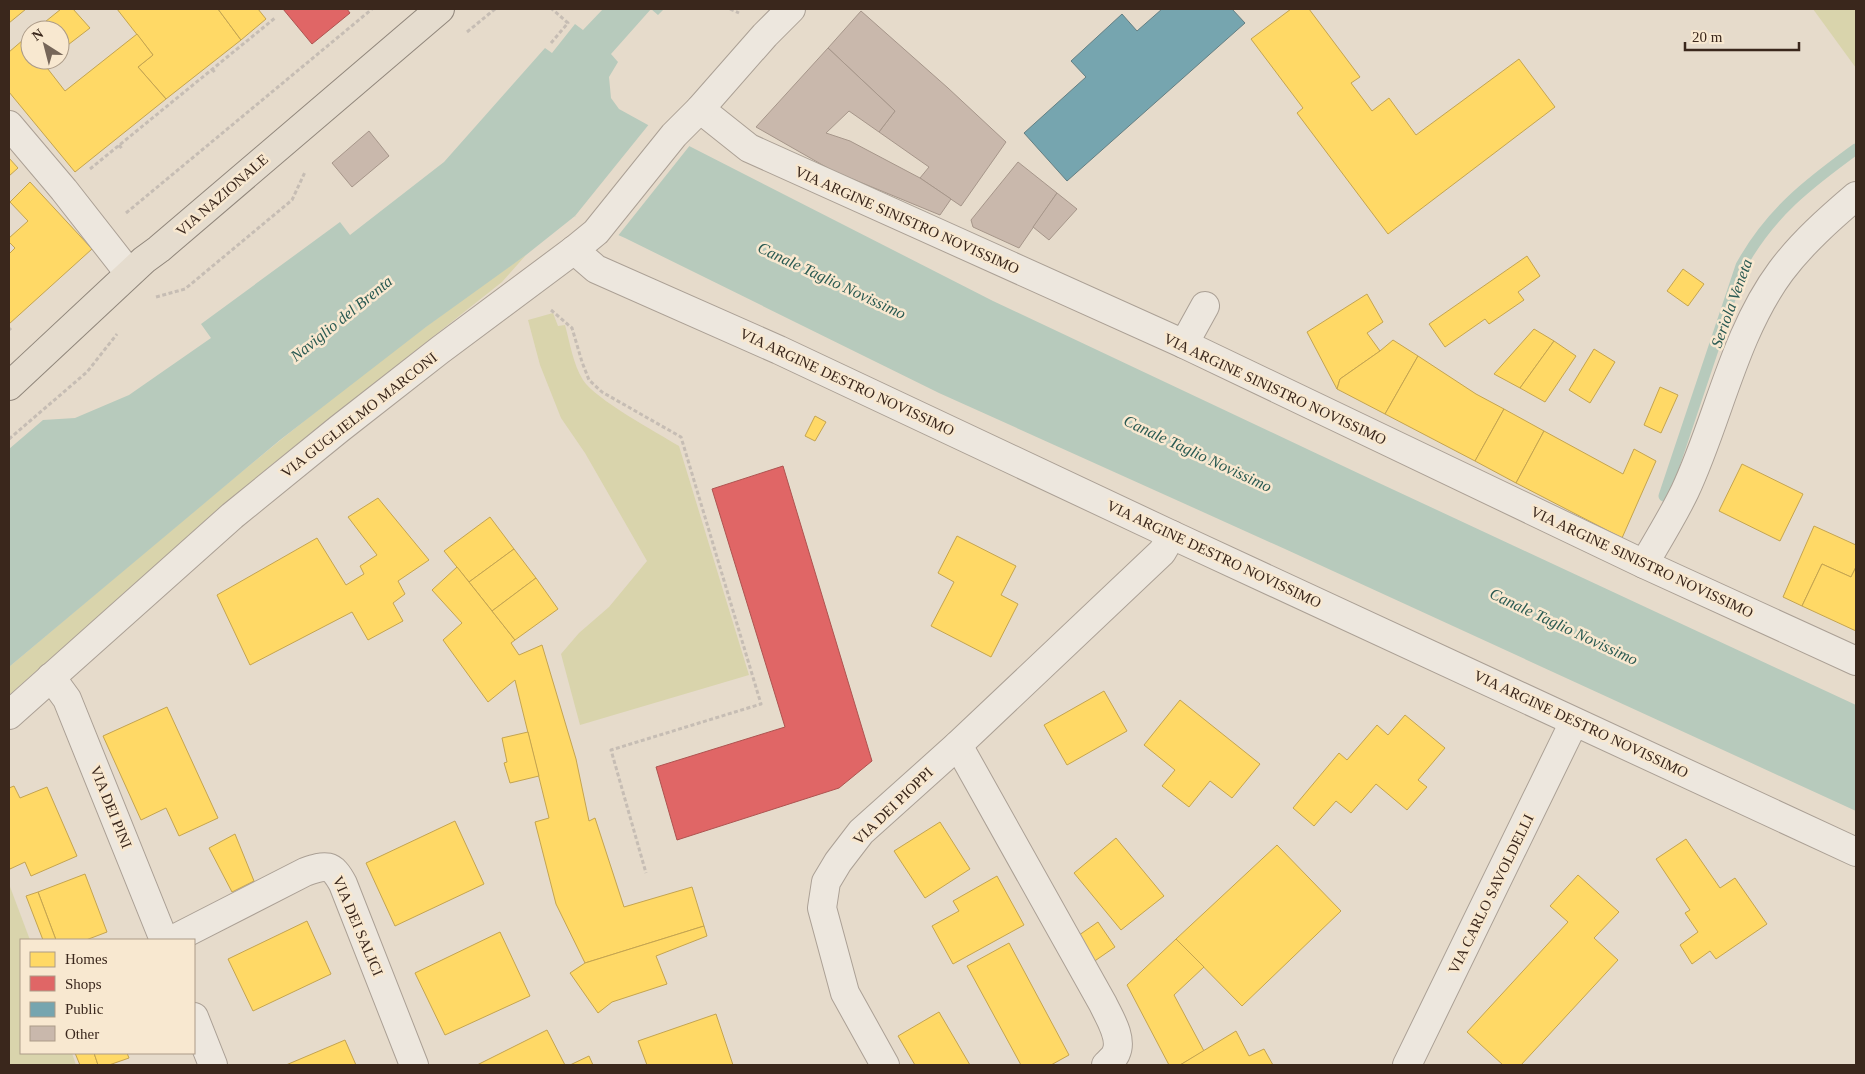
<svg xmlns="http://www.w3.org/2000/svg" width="1865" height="1074" viewBox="0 0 1865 1074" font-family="'Times New Roman',serif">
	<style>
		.green { fill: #d9d4ac }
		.water { fill: #b7cabc }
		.pier { fill: #e6dbcb }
		.homes { fill: #ffd966; stroke: #c4a450 }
		.shops { fill: #e06666; stroke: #ae5350 }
		.public { fill: #76a5af; stroke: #647f83 }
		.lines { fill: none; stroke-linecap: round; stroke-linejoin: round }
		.stream { stroke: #b7cabc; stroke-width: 11 }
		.building { fill: #c9b8ac; stroke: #a6968a }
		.minor-casing { stroke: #aba095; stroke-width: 30 }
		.primary-casing { stroke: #90867b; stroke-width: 30 }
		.path { stroke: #c6bdb4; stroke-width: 3; stroke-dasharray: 4 2.5; stroke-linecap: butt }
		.minor { stroke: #ede7de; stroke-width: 28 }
		.primary { stroke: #e5dcce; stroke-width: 28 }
		.labels { text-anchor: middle; stroke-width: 5; stroke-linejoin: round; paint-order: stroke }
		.street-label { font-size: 15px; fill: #3a271c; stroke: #f8e8d0 }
		.water-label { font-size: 16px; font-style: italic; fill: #2a5a52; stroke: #f8e8d0 }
	</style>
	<rect width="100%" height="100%" fill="#e6dbcb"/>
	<!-- green -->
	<g class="green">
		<path d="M1813,9h43v59z"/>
		<path d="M526,255l-24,27 -232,184 -261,229v-28c168,-141 335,-287 517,-412z"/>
		<path d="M553,313l5,13 7,-1c5,18 8,39 18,55 12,19 73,52 96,66l70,229 -169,50 -19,-71 18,-21 30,-26 38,-46 -62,-108 -24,-35 -21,-53 -12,-45z"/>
		<path d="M9,884l21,56h-9v113h51l4,12h-67z"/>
	</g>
	<!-- water -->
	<path class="water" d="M603,9h61l-6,6 -7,-6 -40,45 7,8 -9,15 2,21 8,11 29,16 345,176 386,182 477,222v106l-571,-262 -346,-156 -314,-155 -50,-22 -49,39 -100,72 -146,113 -271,227v-218l34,-29 32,-2 54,-23 82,-57 -10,-14 139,-102 10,13 94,-73 101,-114 7,5 23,-29 8,6z"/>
	<!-- pier -->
	<path class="pier" d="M650,123l41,21 -74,93 -34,-15 -8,-6z"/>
	<!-- homes -->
	<g class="homes">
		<path d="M9,9h17l-17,14z"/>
		<path d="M61,9h12l17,19 -30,23v-21h-25z"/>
		<path d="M117,9h101l23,31 -75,59 -28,-32 15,-12z"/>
		<path d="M218,9h40l8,10 -25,21z"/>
		<path d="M1291,9h18l51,68 -9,6 21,28 17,-13 27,37 103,-76 36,48 -167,127 -91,-121 6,-5 -52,-69z"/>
		<path d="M30,34v26h19l-5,4 21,27 72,-57 16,21 -15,12 28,32 -91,73 -66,-80v-40z"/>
		<path d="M9,158l9,10 -9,8z"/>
		<path d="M30,182l62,67 -83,75v-70l6,-6 -6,-6v-4l19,-17 -18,-19z"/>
		<path d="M1527,256l13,20 -22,16 6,8 -35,24 -4,-5 -40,28 -16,-23z"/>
		<path d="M1683,269l21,15 -16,22 -21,-15z"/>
		<path d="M1367,294l16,28 -16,11 13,18 -40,28 -3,10 -30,-57z"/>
		<path d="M1534,329l20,12 -34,47 -26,-14z"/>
		<path d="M1393,340l25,16 -33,58 -48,-25 3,-10 40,-28z"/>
		<path d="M1554,341l22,15 -31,46 -25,-14z"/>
		<path d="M1594,349l21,13 -25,41 -21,-13z"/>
		<path d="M1418,356l58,38 28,15 -29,52 -90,-47z"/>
		<path d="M1660,387l18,8 -17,38 -17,-8z"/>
		<path d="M1504,409l40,22 -28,52 -41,-22z"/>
		<path d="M815,416l11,6 -11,19 -10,-5z"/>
		<path d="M1544,431l79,43 11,-25 22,12 -34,77 -106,-55z"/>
		<path d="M1742,464l61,30 -23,47 -61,-30z"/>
		<path d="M378,498l51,62 -31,21 7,13 -12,9 10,18 -35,19 -16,-28 -102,53 -33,-70 100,-57 29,47 18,-11 -4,-8 17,-11 -29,-38z"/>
		<path d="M490,517l24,32 -45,33 -25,-31z"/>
		<path d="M1814,526l42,19v22l-5,10 -29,-13 -20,42 -19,-9z"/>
		<path d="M957,536l59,30 -15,29 17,9 -27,53 -60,-31 23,-44 -16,-9z"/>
		<path d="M514,549l22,29 -44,33 -23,-29z"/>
		<path d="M1822,564l29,13 5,-10v64l-54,-25z"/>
		<path d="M457,567l58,73 -4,3 8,12 23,-10 34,114 13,62 6,-3 29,89 68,-20 12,39 -119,37 -29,-59 -21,-82 14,-4 -34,-138 -27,22 -45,-62 19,-17 -30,-33z"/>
		<path d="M536,578l22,31 -43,31 -23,-29z"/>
		<path d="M1104,691l23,40 -60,34 -23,-40z"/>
		<path d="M1180,700l80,64 -28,34 -22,-17 -21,26 -27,-21 13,-16 -31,-25z"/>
		<path d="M167,707l51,111 -39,18 -13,-28 -25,12 -38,-84z"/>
		<path d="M1405,715l40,33 -27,32 9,7 -20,23 -31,-26 -25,29 -15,-12 -22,25 -21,-18 46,-55 8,7 30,-35 11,10z"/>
		<path d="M528,732l11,44 -29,7 -6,-20 3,-1 -5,-24z"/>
		<path d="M14,786l6,12 27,-11 30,69 -46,20 -6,-14 -15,7 -1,-3v-78z"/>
		<path d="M455,821l29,63 -89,42 -29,-63z"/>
		<path d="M940,822l30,47 -45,29 -31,-47z"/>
		<path d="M235,834l19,47 -22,11 -23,-44z"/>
		<path d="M1116,838l48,58 -43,34 -47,-57z"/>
		<path d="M1686,839l34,49 15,-10 32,46 -51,35 -6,-8 -18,13 -12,-19 18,-13 -13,-19 5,-3 -34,-51z"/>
		<path d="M1277,845l64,66 -99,95 -66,-67z"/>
		<path d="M85,874l22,58 -21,8h-30l-18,-48z"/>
		<path d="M1578,875l41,37 -25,26 24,22 -97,105h-18l-36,-33 101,-110 -18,-16z"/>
		<path d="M997,876l27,49 -71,39 -21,-38 27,-15 -6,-10z"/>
		<path d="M38,892l18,48h-13l-17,-44z"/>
		<path d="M307,921l24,53 -78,37 -25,-52z"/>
		<path d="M1098,922l17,25 -29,20 -17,-25z"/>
		<path d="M704,926l3,10 -51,20 11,28 -55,18 -14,11 -28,-40 15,-10z"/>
		<path d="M500,932l30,64 -85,39 -30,-62z"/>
		<path d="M1176,939l28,28 -30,28 30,56 -24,14h-11l-42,-80z"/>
		<path d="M1009,943l60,112 -18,10h-30l-54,-99z"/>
		<path d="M939,1012l31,53h-55l-17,-29z"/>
		<path d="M716,1014l17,51h-86l-9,-24z"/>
		<path d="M547,1030l18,35h-88z"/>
		<path d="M1236,1031l13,25 15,-7 9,16h-93z"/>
		<path d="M345,1040l11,25h-70z"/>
		<path d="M75,1053h19l4,12h-18z"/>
		<path d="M94,1053h33l2,5 -20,7h-11z"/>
		<path d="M589,1056l4,9h-23z"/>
	</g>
	<!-- shops -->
	<g class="shops">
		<path d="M283,9h64l3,4 -38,31z"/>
		<path d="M783,466l89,295 -33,27 -162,52 -21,-73 129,-40 -73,-238z"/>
	</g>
	<!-- public -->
	<path class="public" d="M1162,9h70l13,14 -178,158 -43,-48 62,-56 -15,-16 51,-47 15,17z"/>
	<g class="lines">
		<!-- stream -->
		<path class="stream" d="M1664,496l77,-230c29,-53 67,-82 115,-117"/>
	</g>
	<!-- building -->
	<g class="building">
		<path d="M861,11l87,77 58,54 -45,64 -41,-28 9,-11 -50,-35 16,-21 -67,-63z"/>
		<path d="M828,48l67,63 -16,21 -30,-21 -23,22 24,8 70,37 31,21 -11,16 -107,-44 -77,-44z"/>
		<path d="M369,131l20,25 -37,31 -20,-24z"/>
		<path d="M1018,162l39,31 -38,55 -46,-21 -2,-7z"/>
		<path d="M1057,193l20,16 -28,31 -16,-13z"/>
	</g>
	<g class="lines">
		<defs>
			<g id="minor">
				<path d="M700,109l49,39 435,196 460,220 212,97"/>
				<path d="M9,125l55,65 65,83"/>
				<path d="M574,250l22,19 183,81 393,185 684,317"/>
				<path d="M1184,344l21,-38"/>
				<path d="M1644,564c14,-24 29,-48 41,-73 33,-70 49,-157 96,-220 21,-28 48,-52 75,-75"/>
				<path d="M51,677l16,22 97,241"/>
				<path d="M9,715l223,-199 107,-87 101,-79 134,-100 22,-18 78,-97 26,-26 65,-74 26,-26"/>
				<path d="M958,745l145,259c6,13 20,34 13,49 -1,4 -7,9 -10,12"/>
				<path d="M172,940l133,-68c21,-7 27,-9 38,12l71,181"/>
				<path d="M194,1017l19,48"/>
				<path d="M885,1065l-40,-72 -23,-85 4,-26 12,-20 23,-30 97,-87 204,-193 10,-17"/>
				<path d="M1407,1065l167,-343"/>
			</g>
			<path id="primary" d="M9,386l135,-126 15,-11 281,-240"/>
		</defs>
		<!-- minor casing -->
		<use href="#minor" class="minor-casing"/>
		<!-- primary casing -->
		<use href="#primary" class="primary-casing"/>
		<!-- path -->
		<g class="path">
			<path d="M730,9l9,4"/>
			<path d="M467,32l28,-23"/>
			<path d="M551,43l17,-20 -16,-14"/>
			<path d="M212,69l4,5"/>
			<path d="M119,145l4,5"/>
			<path d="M90,169l185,-151"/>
			<path d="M126,213l246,-204"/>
			<path d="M156,297l29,-8 107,-89 13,-28"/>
			<path d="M551,310l21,18 10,34 7,18 13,12 79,45 80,267 -150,46 35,123"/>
			<path d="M9,330l2,-2"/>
			<path d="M9,439l78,-67 30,-38"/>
		</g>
		<!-- minor -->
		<use href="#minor" class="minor"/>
		<!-- primary -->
		<use href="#primary" class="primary"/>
	</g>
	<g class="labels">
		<!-- street labels -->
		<g class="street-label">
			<text transform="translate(222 195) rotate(-41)" y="5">VIA NAZIONALE</text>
			<text transform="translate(907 220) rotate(24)" y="5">VIA ARGINE SINISTRO NOVISSIMO</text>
			<text transform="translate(847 382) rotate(25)" y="5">VIA ARGINE DESTRO NOVISSIMO</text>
			<text transform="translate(1275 389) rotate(25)" y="5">VIA ARGINE SINISTRO NOVISSIMO</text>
			<text transform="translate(359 415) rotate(-38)" y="5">VIA GUGLIELMO MARCONI</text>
			<text transform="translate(1214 554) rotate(25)" y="5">VIA ARGINE DESTRO NOVISSIMO</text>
			<text transform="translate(1642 562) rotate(25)" y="5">VIA ARGINE SINISTRO NOVISSIMO</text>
			<text transform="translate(1581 724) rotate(25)" y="5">VIA ARGINE DESTRO NOVISSIMO</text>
			<text transform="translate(893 806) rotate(-44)" y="5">VIA DEI PIOPPI</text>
			<text transform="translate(111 807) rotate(68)" y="5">VIA DEI PINI</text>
			<text transform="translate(1491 894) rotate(-64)" y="5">VIA CARLO SAVOLDELLI</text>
			<text transform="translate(358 926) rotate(67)" y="5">VIA DEI SALICI</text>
		</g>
		<!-- water labels -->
		<g class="water-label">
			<text transform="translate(832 280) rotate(25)" y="6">Canale Taglio Novissimo</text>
			<text transform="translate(1731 303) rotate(-70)" y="6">Seriola Veneta</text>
			<text transform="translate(341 318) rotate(-39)" y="6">Naviglio del Brenta</text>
			<text transform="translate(1198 453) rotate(25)" y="6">Canale Taglio Novissimo</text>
			<text transform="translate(1564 626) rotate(25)" y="6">Canale Taglio Novissimo</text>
		</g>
	</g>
	<!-- border -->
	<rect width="1865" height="1074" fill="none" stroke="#3a271c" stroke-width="20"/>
	<!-- legend -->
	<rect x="20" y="939" width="175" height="115" fill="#f8e8d0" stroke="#ac9b88"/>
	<rect x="30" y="952" width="25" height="15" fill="#ffd966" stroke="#ac9b88"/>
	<text x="65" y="964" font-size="15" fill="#3a271c">Homes</text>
	<rect x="30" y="976" width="25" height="15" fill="#e06666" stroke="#ac9b88"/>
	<text x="65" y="989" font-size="15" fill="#3a271c">Shops</text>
	<rect x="30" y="1002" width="25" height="15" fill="#76a5af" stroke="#ac9b88"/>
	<text x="65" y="1014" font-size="15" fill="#3a271c">Public</text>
	<rect x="30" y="1026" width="25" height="15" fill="#c9b8ac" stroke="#ac9b88"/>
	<text x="65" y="1039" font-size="15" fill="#3a271c">Other</text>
	<!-- north arrow -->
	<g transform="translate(45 45) rotate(324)"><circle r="24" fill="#f8e8d0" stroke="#ac9b88"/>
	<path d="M0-4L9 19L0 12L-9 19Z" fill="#766659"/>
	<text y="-8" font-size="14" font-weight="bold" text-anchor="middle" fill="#3a271c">N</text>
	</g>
	<!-- scale -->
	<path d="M1685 42v8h114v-8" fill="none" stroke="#3a271c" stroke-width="2.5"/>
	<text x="1692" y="42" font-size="15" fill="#3a271c" stroke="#f8e8d0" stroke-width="4" paint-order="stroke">20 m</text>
</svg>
